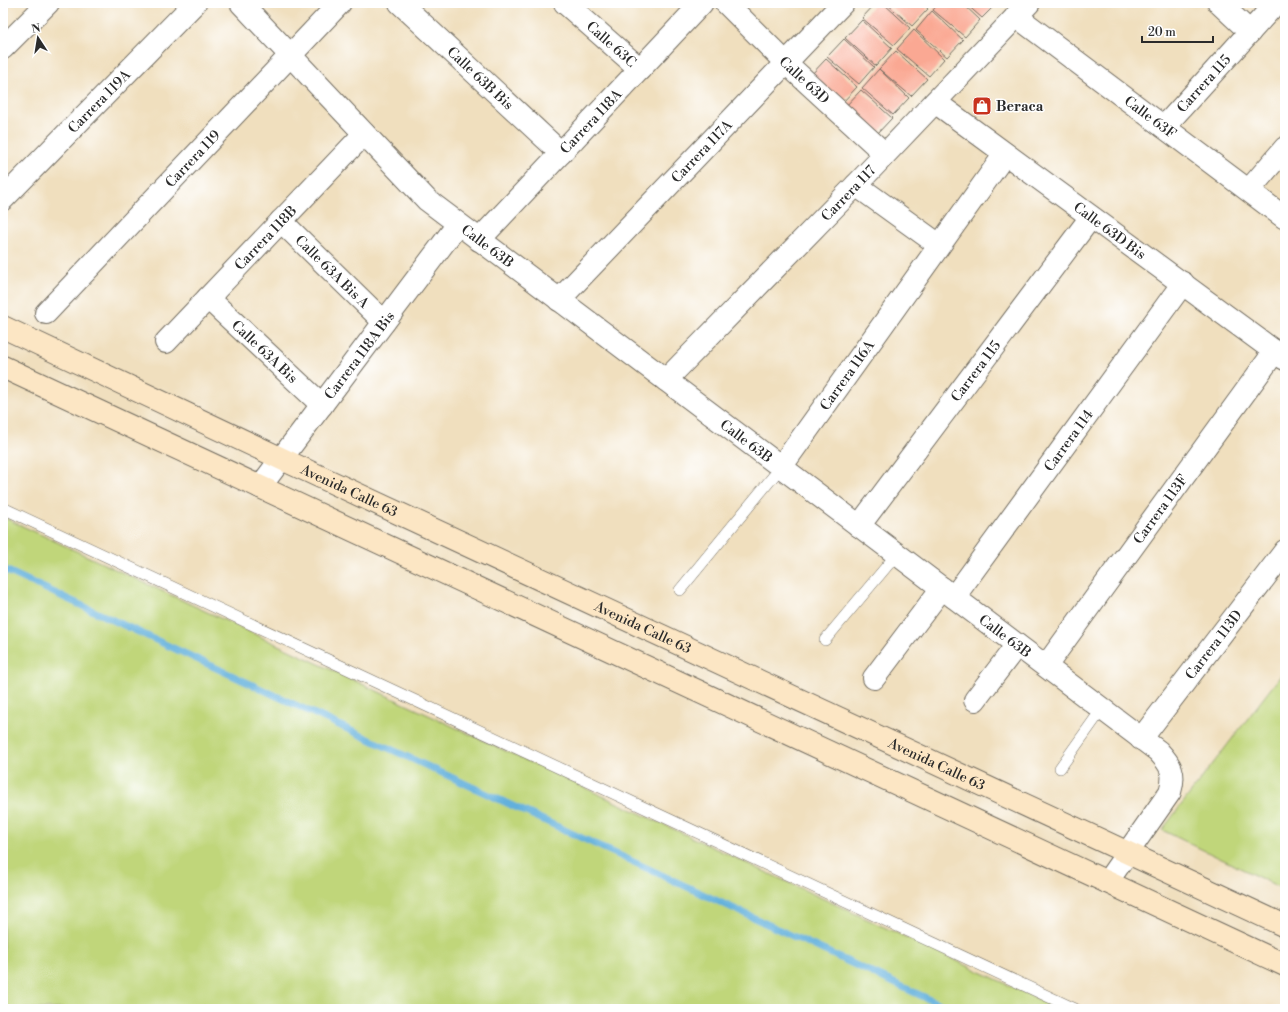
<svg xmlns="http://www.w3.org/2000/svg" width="1288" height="1012" viewBox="0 0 1288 1012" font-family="'Libre Bodoni',serif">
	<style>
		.green { fill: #c0d67a; stroke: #768052 }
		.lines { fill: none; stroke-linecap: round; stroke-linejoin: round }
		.stream { stroke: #62b0dc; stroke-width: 7 }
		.building { fill: #faa893 }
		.service-casing { stroke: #706a5e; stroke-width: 12 }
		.minor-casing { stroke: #706a5e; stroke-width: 24 }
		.tertiary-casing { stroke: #706a5e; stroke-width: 24 }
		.secondary-casing { stroke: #706a5e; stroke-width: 24 }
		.service { stroke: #fff; stroke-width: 11 }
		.minor { stroke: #fff; stroke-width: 22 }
		.tertiary { stroke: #fff; stroke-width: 22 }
		.secondary { stroke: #fce6c4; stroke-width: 22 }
		.labels { text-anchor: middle; stroke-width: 3; stroke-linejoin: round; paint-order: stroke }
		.street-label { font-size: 14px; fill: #2b2b2b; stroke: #fff }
		.poi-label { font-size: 14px; font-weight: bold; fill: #2b2b2b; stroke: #fff; text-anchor: start }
	</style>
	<rect width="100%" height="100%" fill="#fff"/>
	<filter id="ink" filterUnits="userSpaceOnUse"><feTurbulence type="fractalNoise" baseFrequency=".025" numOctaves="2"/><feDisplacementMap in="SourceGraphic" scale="8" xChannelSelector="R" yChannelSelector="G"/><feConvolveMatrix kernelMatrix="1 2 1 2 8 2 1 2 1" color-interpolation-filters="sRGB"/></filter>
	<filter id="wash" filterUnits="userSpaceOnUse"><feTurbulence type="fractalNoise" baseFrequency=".012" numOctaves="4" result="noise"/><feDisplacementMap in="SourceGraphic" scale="16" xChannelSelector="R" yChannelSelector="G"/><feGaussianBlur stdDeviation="0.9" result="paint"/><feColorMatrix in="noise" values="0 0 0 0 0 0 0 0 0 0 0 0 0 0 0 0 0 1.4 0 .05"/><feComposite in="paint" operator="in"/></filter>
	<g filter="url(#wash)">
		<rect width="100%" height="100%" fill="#f0dfbe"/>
		<!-- green -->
		<g class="green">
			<path d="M3,517l1057,492h-1057z"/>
			<path d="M1285,670v220l-123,-60z"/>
		</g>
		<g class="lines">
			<!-- stream -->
			<path class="stream" d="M3,569l947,440"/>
		</g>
		<g id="blocks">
			<!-- building -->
			<g class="building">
				<path d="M876,3h7l27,25 -16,17 -32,-27z"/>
				<path d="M886,3h36l6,6 -16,17z"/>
				<path d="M939,3h23l18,17 -15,17 -32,-27z"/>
				<path d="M965,3h32l-15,15z"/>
				<path d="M932,11l31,29 -16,17 -31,-27z"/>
				<path d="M862,20l30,28 -16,18 -31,-28z"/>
				<path d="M914,30l30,29 -15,17 -32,-27z"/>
				<path d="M844,39l30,28 -15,17 -32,-27z"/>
				<path d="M896,51l31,28 -16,17 -32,-27z"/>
				<path d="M826,59l31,28 -16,17 -32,-27z"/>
				<path d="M879,69l30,29 -16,17 -31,-27z"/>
				<path d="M861,90l31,28 -16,17 -32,-27z"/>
			</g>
		</g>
	</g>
	<g filter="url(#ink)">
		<use href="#blocks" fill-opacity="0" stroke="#706a5e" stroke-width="1"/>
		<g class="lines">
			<defs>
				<g id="service">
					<path d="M3,508l1072,501"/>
					<path d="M680,590l101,-123"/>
					<path d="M825,640l72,-86"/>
					<path d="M1060,768l42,-59"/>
				</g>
				<g id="minor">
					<path id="s1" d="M400,3l161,150"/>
					<path id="s2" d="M565,3l75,66"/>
					<path id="s3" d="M726,3l60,60 99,91"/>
					<path d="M1219,3l31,29"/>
					<path id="s4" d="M1016,16l269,202"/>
					<path d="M3,48l45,-45"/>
					<path id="s5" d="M935,102l350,257"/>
					<path id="s6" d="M1164,127l112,-124"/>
					<path d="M856,185l83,60"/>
					<path d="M1249,190l36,-42"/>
					<path id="s7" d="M3,199l192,-196"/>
					<path id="s8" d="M281,221l103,101"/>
					<path id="s9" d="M479,240l223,-237"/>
					<path id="s10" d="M208,298l114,107"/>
					<path id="s11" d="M559,300l284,-297"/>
					<path id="s12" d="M46,313l294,-310"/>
					<path id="s13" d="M166,342l198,-208"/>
					<path id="s14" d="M781,467l224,-313"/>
					<path id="s15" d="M859,526l232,-309"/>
					<path id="s16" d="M954,597l229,-314"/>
					<path id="s17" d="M1046,666l229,-315"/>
					<path d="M874,678l68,-90"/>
					<path d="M975,700l42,-55"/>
					<path id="s18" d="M1141,739l144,-188"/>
				</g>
				<g id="tertiary">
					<path id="s19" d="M241,3l186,197 731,551c13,14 18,22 12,41l-63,90"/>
					<path id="s20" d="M666,380l190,-195 173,-182"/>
					<path id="s21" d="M260,487l198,-263"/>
				</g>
				<g id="secondary">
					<path id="s22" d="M3,327l279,132 1003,467"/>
					<path d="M3,367l1282,598"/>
				</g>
			</defs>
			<!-- service casing -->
			<use href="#service" class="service-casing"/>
			<!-- minor casing -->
			<use href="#minor" class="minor-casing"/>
			<!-- tertiary casing -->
			<use href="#tertiary" class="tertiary-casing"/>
			<!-- secondary casing -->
			<use href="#secondary" class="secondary-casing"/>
			<!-- service -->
			<use href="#service" class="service"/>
			<!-- minor -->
			<use href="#minor" class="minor"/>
			<!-- tertiary -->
			<use href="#tertiary" class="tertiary"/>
			<!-- secondary -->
			<use href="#secondary" class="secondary"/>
		</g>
	</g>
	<!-- icons -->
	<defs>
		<symbol id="shop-square" viewBox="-11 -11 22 22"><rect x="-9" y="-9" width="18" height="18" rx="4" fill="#c8321e" stroke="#fff"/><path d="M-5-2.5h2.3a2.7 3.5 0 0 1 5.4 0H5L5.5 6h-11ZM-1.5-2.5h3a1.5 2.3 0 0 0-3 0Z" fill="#fff"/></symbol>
	</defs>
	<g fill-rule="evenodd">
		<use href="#shop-square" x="971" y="95" width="22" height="22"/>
	</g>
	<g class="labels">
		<!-- street labels -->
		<g class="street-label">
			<text dy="5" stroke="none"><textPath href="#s2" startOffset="62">Calle 63C</textPath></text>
			<text dy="5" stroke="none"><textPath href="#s1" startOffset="110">Calle 63B Bis</textPath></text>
			<text dy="5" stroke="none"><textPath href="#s3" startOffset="110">Calle 63D</textPath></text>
			<text dy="5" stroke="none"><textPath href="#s6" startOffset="59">Carrera 115</textPath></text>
			<text dy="5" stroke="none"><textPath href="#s7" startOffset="137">Carrera 119A</textPath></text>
			<text dy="5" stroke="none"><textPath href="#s4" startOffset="168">Calle 63F</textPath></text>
			<text dy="5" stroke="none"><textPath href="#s9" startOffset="163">Carrera 118A</textPath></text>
			<text dy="5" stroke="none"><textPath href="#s11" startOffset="206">Carrera 117A</textPath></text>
			<text dy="5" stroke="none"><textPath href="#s12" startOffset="213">Carrera 119</textPath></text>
			<text dy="5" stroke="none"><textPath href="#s20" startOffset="261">Carrera 117</textPath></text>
			<text dy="5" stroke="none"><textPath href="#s5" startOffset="217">Calle 63D Bis</textPath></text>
			<text dy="5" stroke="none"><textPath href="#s13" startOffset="144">Carrera 118B</textPath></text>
			<text dy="5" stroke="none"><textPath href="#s19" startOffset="347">Calle 63B</textPath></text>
			<text dy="5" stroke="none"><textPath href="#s8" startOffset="72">Calle 63A Bis A</textPath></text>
			<text dy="5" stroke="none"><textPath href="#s10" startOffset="78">Calle 63A Bis</textPath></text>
			<text dy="5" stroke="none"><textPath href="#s21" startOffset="165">Carrera 118A Bis</textPath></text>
			<text dy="5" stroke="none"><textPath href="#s15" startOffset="194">Carrera 115</textPath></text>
			<text dy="5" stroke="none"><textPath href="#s14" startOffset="113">Carrera 116A</textPath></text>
			<text dy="5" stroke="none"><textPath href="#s16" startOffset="194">Carrera 114</textPath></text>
			<text dy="5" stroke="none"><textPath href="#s19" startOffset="671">Calle 63B</textPath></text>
			<text dy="5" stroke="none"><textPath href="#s22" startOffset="383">Avenida Calle 63</textPath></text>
			<text dy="5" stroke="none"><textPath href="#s17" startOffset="194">Carrera 113F</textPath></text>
			<text dy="5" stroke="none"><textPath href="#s22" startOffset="707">Avenida Calle 63</textPath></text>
			<text dy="5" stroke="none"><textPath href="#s19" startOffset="995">Calle 63B</textPath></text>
			<text dy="5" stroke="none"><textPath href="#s18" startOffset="119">Carrera 113D</textPath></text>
			<text dy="5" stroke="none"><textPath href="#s22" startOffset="1031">Avenida Calle 63</textPath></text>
		</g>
		<!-- poi labels -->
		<g class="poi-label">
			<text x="996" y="111">Beraca</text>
		</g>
	</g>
	<!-- margin -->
	<rect width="1288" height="1012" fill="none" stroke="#fff" stroke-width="16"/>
	<!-- north arrow -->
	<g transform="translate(38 38) rotate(348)" stroke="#ffffff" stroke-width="3" paint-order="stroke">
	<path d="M0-3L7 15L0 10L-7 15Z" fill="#2b2b2b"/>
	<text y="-6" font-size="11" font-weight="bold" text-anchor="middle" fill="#2b2b2b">N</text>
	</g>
	<!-- scale -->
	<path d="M1142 36v6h71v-6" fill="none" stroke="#2b2b2b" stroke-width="2"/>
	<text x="1148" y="36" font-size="12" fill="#2b2b2b" stroke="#ffffff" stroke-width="3" paint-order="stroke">20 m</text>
</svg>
